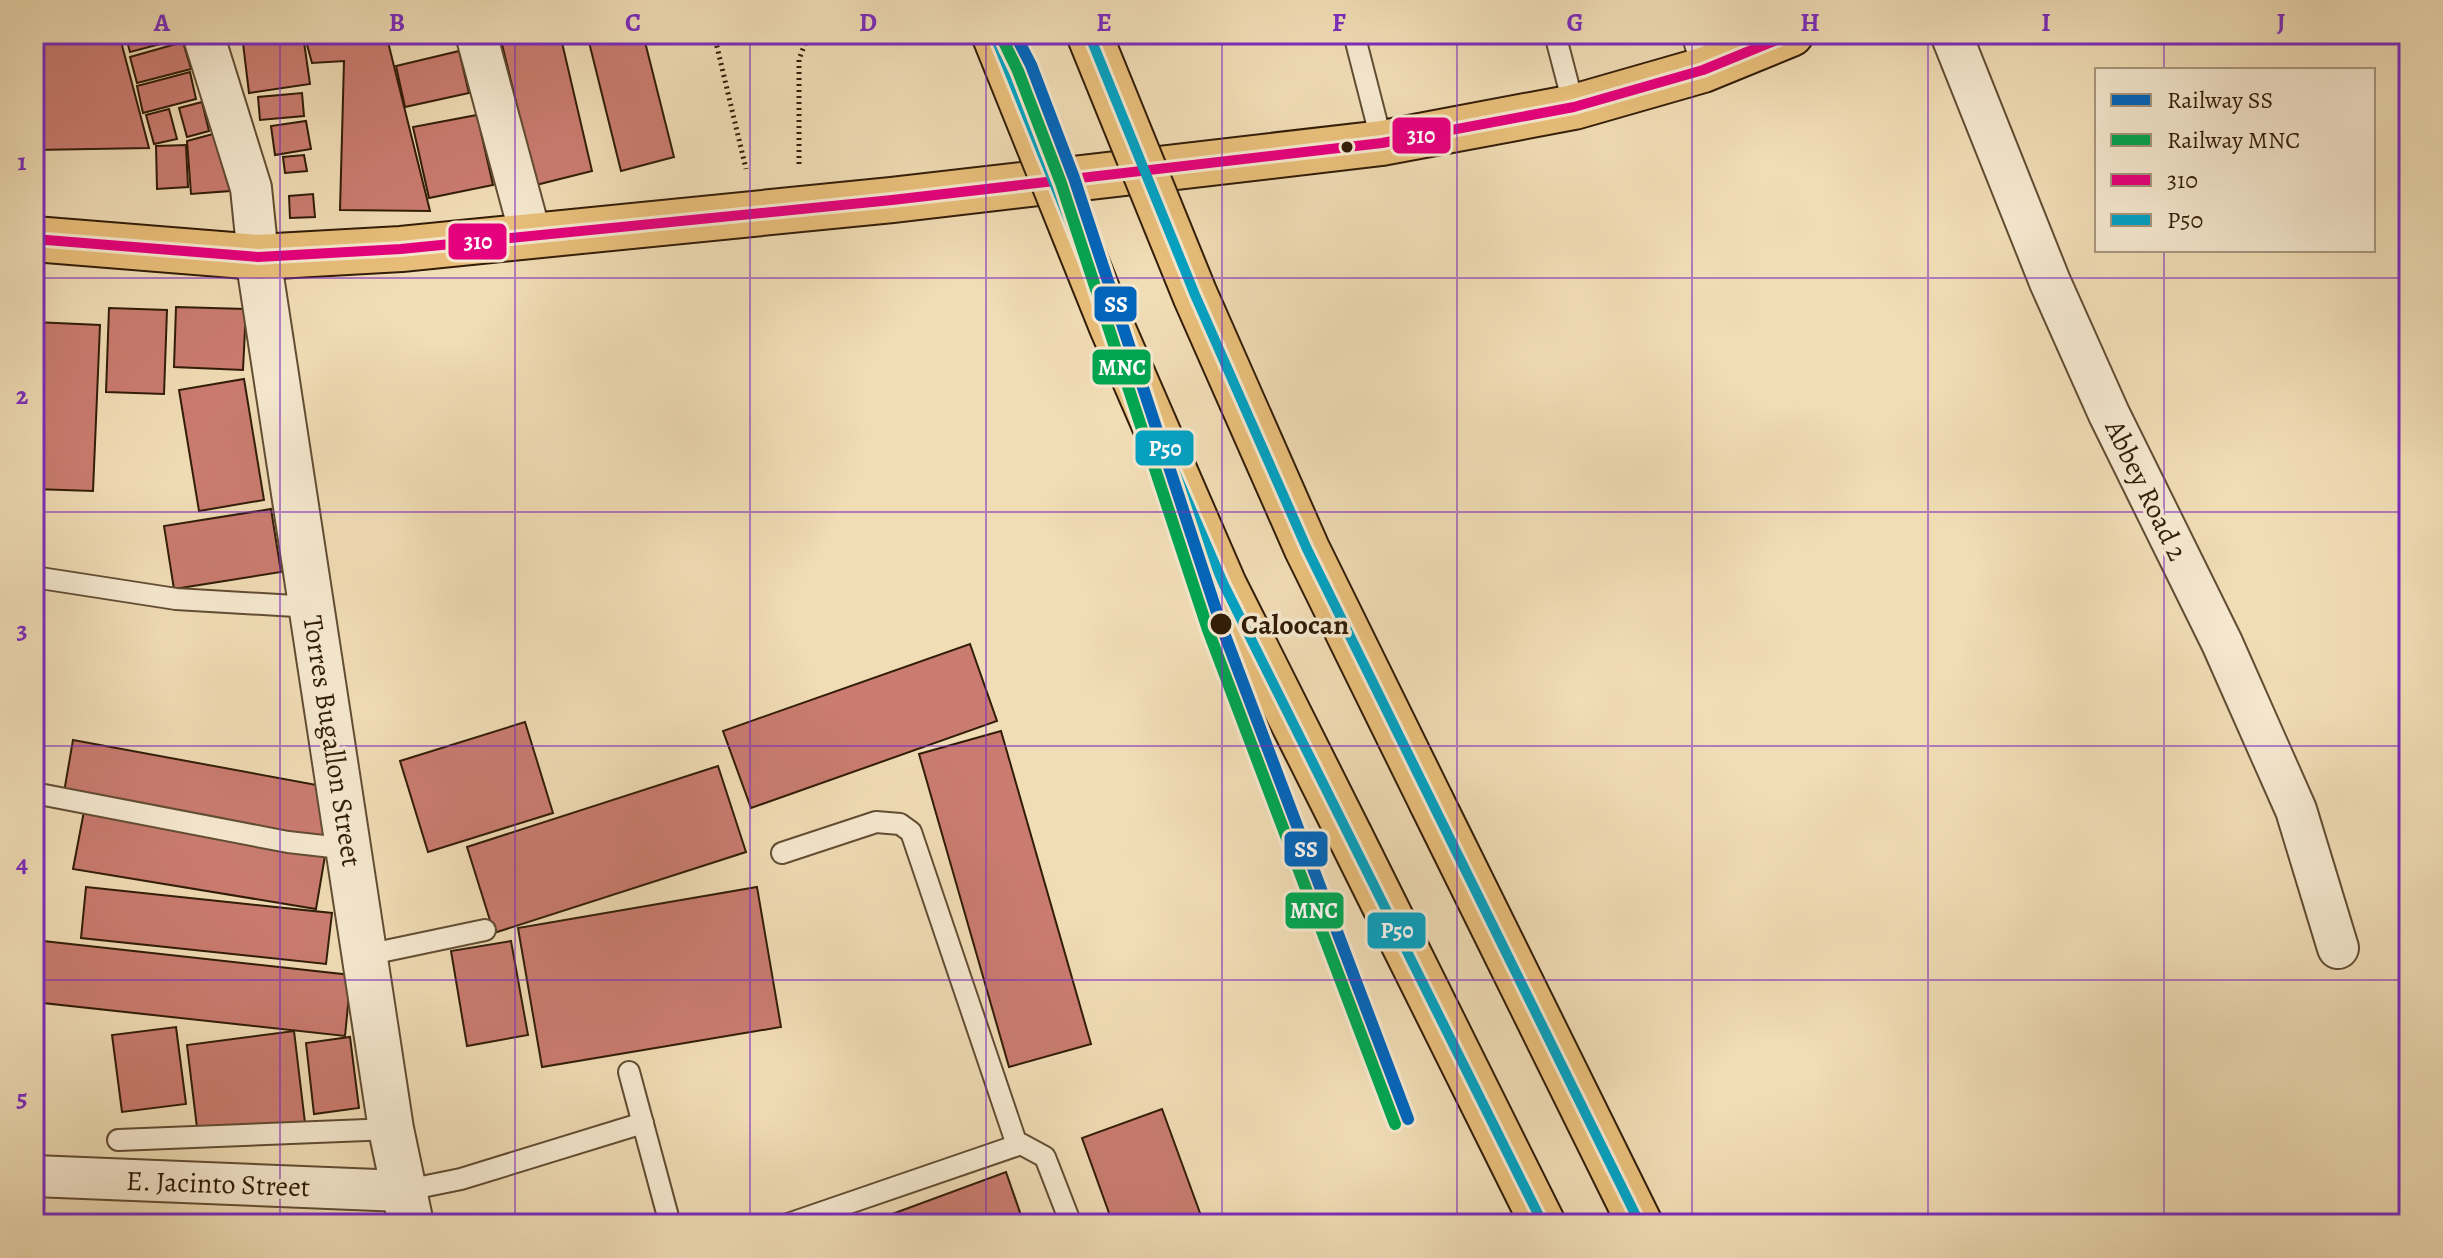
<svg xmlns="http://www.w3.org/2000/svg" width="2443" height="1258" viewBox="0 0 2443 1258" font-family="Alegreya,serif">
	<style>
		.building { fill: #ca7c70; stroke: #321d08; stroke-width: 2 }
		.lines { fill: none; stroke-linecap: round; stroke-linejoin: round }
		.service-casing { stroke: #624d33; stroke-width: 24 }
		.minor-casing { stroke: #624d33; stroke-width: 44 }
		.tertiary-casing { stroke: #624d33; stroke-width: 48 }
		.trunk-casing { stroke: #321d08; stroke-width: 48 }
		.motorway-casing { stroke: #321d08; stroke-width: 48 }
		.path { stroke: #321d08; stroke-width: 5; stroke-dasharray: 2 4; stroke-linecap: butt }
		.service { stroke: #f5e8cf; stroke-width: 20 }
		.minor { stroke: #f5e8cf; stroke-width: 40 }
		.tertiary { stroke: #f5e8cf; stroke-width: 44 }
		.trunk { stroke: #e8be7a; stroke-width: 44 }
		.motorway { stroke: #e8be7a; stroke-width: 44 }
		.motorway-bridge-casing { stroke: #321d08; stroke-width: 48; stroke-linecap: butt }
		.motorway-bridge { stroke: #e8be7a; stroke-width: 44 }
		.bus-1-casing { stroke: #f5e8cf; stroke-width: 16 }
		.bus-2-casing { stroke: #f5e8cf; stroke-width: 16 }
		.bus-1 { stroke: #e5007d; stroke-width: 10 }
		.bus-2 { stroke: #02a2c4; stroke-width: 10 }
		.rail-1-casing { stroke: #f5e8cf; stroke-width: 18 }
		.rail-2-casing { stroke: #f5e8cf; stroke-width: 18 }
		.rail-1 { stroke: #0065bd; stroke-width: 12 }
		.rail-2 { stroke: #00a651; stroke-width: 12 }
		.grid { fill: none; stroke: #7b2cbf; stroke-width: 2; stroke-opacity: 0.55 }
		.bus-dot { fill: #321d08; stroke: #f5e8cf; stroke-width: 3 }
		.labels { text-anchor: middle; stroke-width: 7; stroke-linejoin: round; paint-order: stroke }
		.street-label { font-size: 28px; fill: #321d08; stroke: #f5e8cf }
		.stop-label { font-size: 28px; font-weight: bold; fill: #321d08; stroke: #f5e8cf; text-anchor: start }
		.line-badge { stroke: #f5e8cf; stroke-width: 3 }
		.badge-label { font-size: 22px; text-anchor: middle; font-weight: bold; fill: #fff }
		.neatline { fill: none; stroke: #7b2cbf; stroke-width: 3 }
		.grid-label { font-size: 26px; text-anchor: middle; font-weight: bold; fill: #7b2cbf }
	</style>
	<rect width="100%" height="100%" fill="#f0dcb5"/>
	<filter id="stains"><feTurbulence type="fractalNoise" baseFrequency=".0025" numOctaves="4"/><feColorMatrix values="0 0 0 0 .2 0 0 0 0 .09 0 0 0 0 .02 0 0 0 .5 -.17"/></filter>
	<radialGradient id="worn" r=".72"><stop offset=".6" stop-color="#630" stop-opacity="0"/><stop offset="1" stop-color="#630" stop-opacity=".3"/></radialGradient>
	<!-- building -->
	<g class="building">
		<path d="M34,34h85l30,114 -115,2z"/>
		<path d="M125,34h57l1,4 -53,14z"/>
		<path d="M304,34h82l44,177 -90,-1 4,-149 -32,2z"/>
		<path d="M397,34h28l1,2 -27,6z"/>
		<path d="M526,34h34l32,137 -56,14 -35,-145z"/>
		<path d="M587,34h56l31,123 -53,14z"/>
		<path d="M2092,34h29l-26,10z"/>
		<path d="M303,35l7,49 -61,9 -6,-50z"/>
		<path d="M183,42l8,27 -54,14 -7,-26z"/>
		<path d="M459,51l10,42 -64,14 -9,-41z"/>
		<path d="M190,72l6,27 -53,14 -6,-27z"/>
		<path d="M302,93l2,23 -44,4 -2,-23z"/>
		<path d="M202,102l7,29 -22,6 -8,-29z"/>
		<path d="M169,109l8,30 -23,5 -8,-29z"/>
		<path d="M477,115l16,70 -64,13 -16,-71z"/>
		<path d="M306,121l5,28 -36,6 -4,-29z"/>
		<path d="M213,134l17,57 -39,3 -4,-53z"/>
		<path d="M186,145l2,42 -31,2 -1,-43z"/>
		<path d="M304,155l3,16 -22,2 -2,-16z"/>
		<path d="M313,194l2,23 -25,1 -1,-22z"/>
		<path d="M176,307l70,2 -3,61 -69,-3z"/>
		<path d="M109,308l58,2 -3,84 -58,-2z"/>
		<path d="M34,322l66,3 -7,166 -59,-2z"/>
		<path d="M244,379l20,121 -65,11 -20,-121z"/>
		<path d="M271,509l10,63 -107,17 -10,-63z"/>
		<path d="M970,644l27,77 -246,87 -28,-77z"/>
		<path d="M525,722l28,91 -125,39 -28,-91z"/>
		<path d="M1001,731l90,313 -82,23 -90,-313z"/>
		<path d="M73,740l260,48 -11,57 -259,-47z"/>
		<path d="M718,766l28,86 -252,81 -27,-86z"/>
		<path d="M85,806l241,44 -10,59 -243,-40z"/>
		<path d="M86,887l246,26 -6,51 -245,-26z"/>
		<path d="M757,887l24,140 -239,40 -24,-139z"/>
		<path d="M34,940l317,35 -6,61 -311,-34z"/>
		<path d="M511,941l17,94 -61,11 -16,-95z"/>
		<path d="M176,1027l10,77 -64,8 -10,-77z"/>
		<path d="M294,1031l11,92 -107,13 -11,-91z"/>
		<path d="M350,1037l9,71 -45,6 -8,-71z"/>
		<path d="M1162,1109l42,115h-91l-31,-86z"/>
		<path d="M1006,1172l18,52h-159z"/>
		<path d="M34,1218l51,3v3h-51z"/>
	</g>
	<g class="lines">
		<defs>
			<g id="service">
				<path d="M1354,34l28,109"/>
				<path d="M1555,34l19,73"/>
				<path d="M1692,34l11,36"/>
				<path d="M34,577l142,22 136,8"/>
				<path d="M34,793l254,49 62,7"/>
				<path d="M782,853l94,-31 24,2 11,8 106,313"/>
				<path d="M366,955l119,-25"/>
				<path d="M629,1072l41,152"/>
				<path d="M118,1140l273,-11"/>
				<path d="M402,1191l59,-12 182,-56"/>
				<path d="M788,1224l233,-80 24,13 26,67"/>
			</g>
			<g id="minor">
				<path d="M203,34l48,154 7,69"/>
				<path d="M476,34l55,203"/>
				<path d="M1951,34l99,248 59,132 113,229 74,167 42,138"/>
				<path d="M34,1176l368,15"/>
			</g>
			<path id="tertiary" d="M258,257l133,872 20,95"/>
			<path id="trunk" d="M34,239l224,18 143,-8 491,-49 490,-57 192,-36 129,-37 88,-36"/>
			<g id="motorway">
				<path d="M1431,801l209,423"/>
				<path d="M1350,836l193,388"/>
			</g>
		</defs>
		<!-- service casing -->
		<use href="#service" class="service-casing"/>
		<!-- minor casing -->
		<use href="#minor" class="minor-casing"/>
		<!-- tertiary casing -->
		<use href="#tertiary" class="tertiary-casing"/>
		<!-- trunk casing -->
		<use href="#trunk" class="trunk-casing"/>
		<!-- motorway casing -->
		<use href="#motorway" class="motorway-casing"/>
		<!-- path -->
		<g class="path">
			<path d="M714,34l32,135"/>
			<path d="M799,164v-105l10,-25"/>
		</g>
		<!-- service -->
		<use href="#service" class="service"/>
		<!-- minor -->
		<use href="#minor" class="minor"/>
		<!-- tertiary -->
		<use href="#tertiary" class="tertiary"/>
		<!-- trunk -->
		<use href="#trunk" class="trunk"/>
		<!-- motorway -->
		<use href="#motorway" class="motorway"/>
		<defs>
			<g id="motorway-bridge">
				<path d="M994,34l118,293 112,258 126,251"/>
				<path d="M1089,34l106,261 112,254 124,252"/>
			</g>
		</defs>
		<!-- motorway-bridge casing -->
		<use href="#motorway-bridge" class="motorway-bridge-casing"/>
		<!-- motorway-bridge -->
		<use href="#motorway-bridge" class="motorway-bridge"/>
		<defs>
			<path id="bus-1" d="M34,239l224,18 143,-8 491,-49 490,-57 192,-36 129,-37 88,-36"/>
			<g id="bus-2">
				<path d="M994,34l118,293 112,258 319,639"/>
				<path d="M1089,34l106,261 112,254 333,675"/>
			</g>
		</defs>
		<!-- bus-1 casing -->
		<use href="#bus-1" class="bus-1-casing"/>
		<!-- bus-2 casing -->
		<use href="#bus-2" class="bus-2-casing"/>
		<!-- bus-1 -->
		<use href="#bus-1" class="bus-1"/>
		<!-- bus-2 -->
		<use href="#bus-2" class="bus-2"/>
		<defs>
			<path id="rail-1" d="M1015,34l16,31 43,113 147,447 187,494"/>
			<path id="rail-2" d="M1003,40l15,31 43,112 147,447 187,494"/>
		</defs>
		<!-- rail-1 casing -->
		<use href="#rail-1" class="rail-1-casing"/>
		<!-- rail-2 casing -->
		<use href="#rail-2" class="rail-2-casing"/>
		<!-- rail-1 -->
		<use href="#rail-1" class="rail-1"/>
		<!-- rail-2 -->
		<use href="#rail-2" class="rail-2"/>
	</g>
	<!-- grid -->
	<path class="grid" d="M280,34v1190M515,34v1190M750,34v1190M986,34v1190M1222,34v1190M1457,34v1190M1692,34v1190M1928,34v1190M2164,34v36M2164,250v974M34,278h2375M34,512h2375M34,746h2375M34,980h2375"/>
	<!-- markers -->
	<g class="bus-dot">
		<circle cx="1347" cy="147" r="7"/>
		<circle cx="1221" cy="624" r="12"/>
	</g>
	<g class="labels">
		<!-- street labels -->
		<g class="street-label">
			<text transform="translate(2147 490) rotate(64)" y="10">Abbey Road 2</text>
			<text transform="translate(333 741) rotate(81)" y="10">Torres Bugallon Street</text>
			<text transform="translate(218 1183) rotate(2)" y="10">E. Jacinto Street</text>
		</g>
		<!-- stop labels -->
		<g class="stop-label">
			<text x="1241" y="634">Caloocan</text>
		</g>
	</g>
	<g class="line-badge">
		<rect x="1391" y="116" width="61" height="39" rx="8" fill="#e5007d"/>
		<rect x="447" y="222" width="61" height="39" rx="8" fill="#e5007d"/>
		<rect x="1093" y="285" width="45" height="38" rx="8" fill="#0065bd"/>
		<rect x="1091" y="348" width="61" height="38" rx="8" fill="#00a651"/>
		<rect x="1134" y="429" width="61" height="38" rx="8" fill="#02a2c4"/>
		<rect x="1283" y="830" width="46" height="38" rx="8" fill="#0065bd"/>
		<rect x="1284" y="891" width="61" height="39" rx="8" fill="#00a651"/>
		<rect x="1366" y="911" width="61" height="39" rx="8" fill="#02a2c4"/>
	</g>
	<g class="badge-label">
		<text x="1421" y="143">310</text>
		<text x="478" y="249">310</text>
		<text x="1116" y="312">SS</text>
		<text x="1122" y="375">MNC</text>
		<text x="1165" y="456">P50</text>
		<text x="1306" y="857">SS</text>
		<text x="1314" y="918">MNC</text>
		<text x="1397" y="938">P50</text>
	</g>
	<!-- margin -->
	<rect width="2443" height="1258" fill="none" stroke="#f0dcb5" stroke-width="88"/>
	<!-- legend -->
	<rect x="2095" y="68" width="280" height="184" fill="#f5e8cf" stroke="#a7977f" stroke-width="2"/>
	<rect x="2111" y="94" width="40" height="12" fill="#0065bd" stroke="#a7977f" stroke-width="2"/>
	<text x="2167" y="108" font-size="24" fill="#321d08">Railway SS</text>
	<rect x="2111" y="134" width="40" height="12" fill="#00a651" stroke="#a7977f" stroke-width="2"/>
	<text x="2167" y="148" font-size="24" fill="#321d08">Railway MNC</text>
	<rect x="2111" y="174" width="40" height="12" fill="#e5007d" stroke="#a7977f" stroke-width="2"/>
	<text x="2167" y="188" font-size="24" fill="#321d08">310</text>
	<rect x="2111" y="214" width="40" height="12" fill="#02a2c4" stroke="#a7977f" stroke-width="2"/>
	<text x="2167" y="228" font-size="24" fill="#321d08">P50</text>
	<rect x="44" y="44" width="2355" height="1170" class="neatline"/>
	<g class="grid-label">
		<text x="162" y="31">A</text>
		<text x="397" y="31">B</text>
		<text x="633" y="31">C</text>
		<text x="868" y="31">D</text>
		<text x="1104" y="31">E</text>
		<text x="1339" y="31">F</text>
		<text x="1575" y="31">G</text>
		<text x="1810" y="31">H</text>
		<text x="2046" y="31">I</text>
		<text x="2281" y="31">J</text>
		<text x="22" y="170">1</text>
		<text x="22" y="404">2</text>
		<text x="22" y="638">3</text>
		<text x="22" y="872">4</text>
		<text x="22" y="1106">5</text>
	</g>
	<rect width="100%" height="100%" filter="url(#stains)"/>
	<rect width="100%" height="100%" fill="url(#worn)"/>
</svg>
